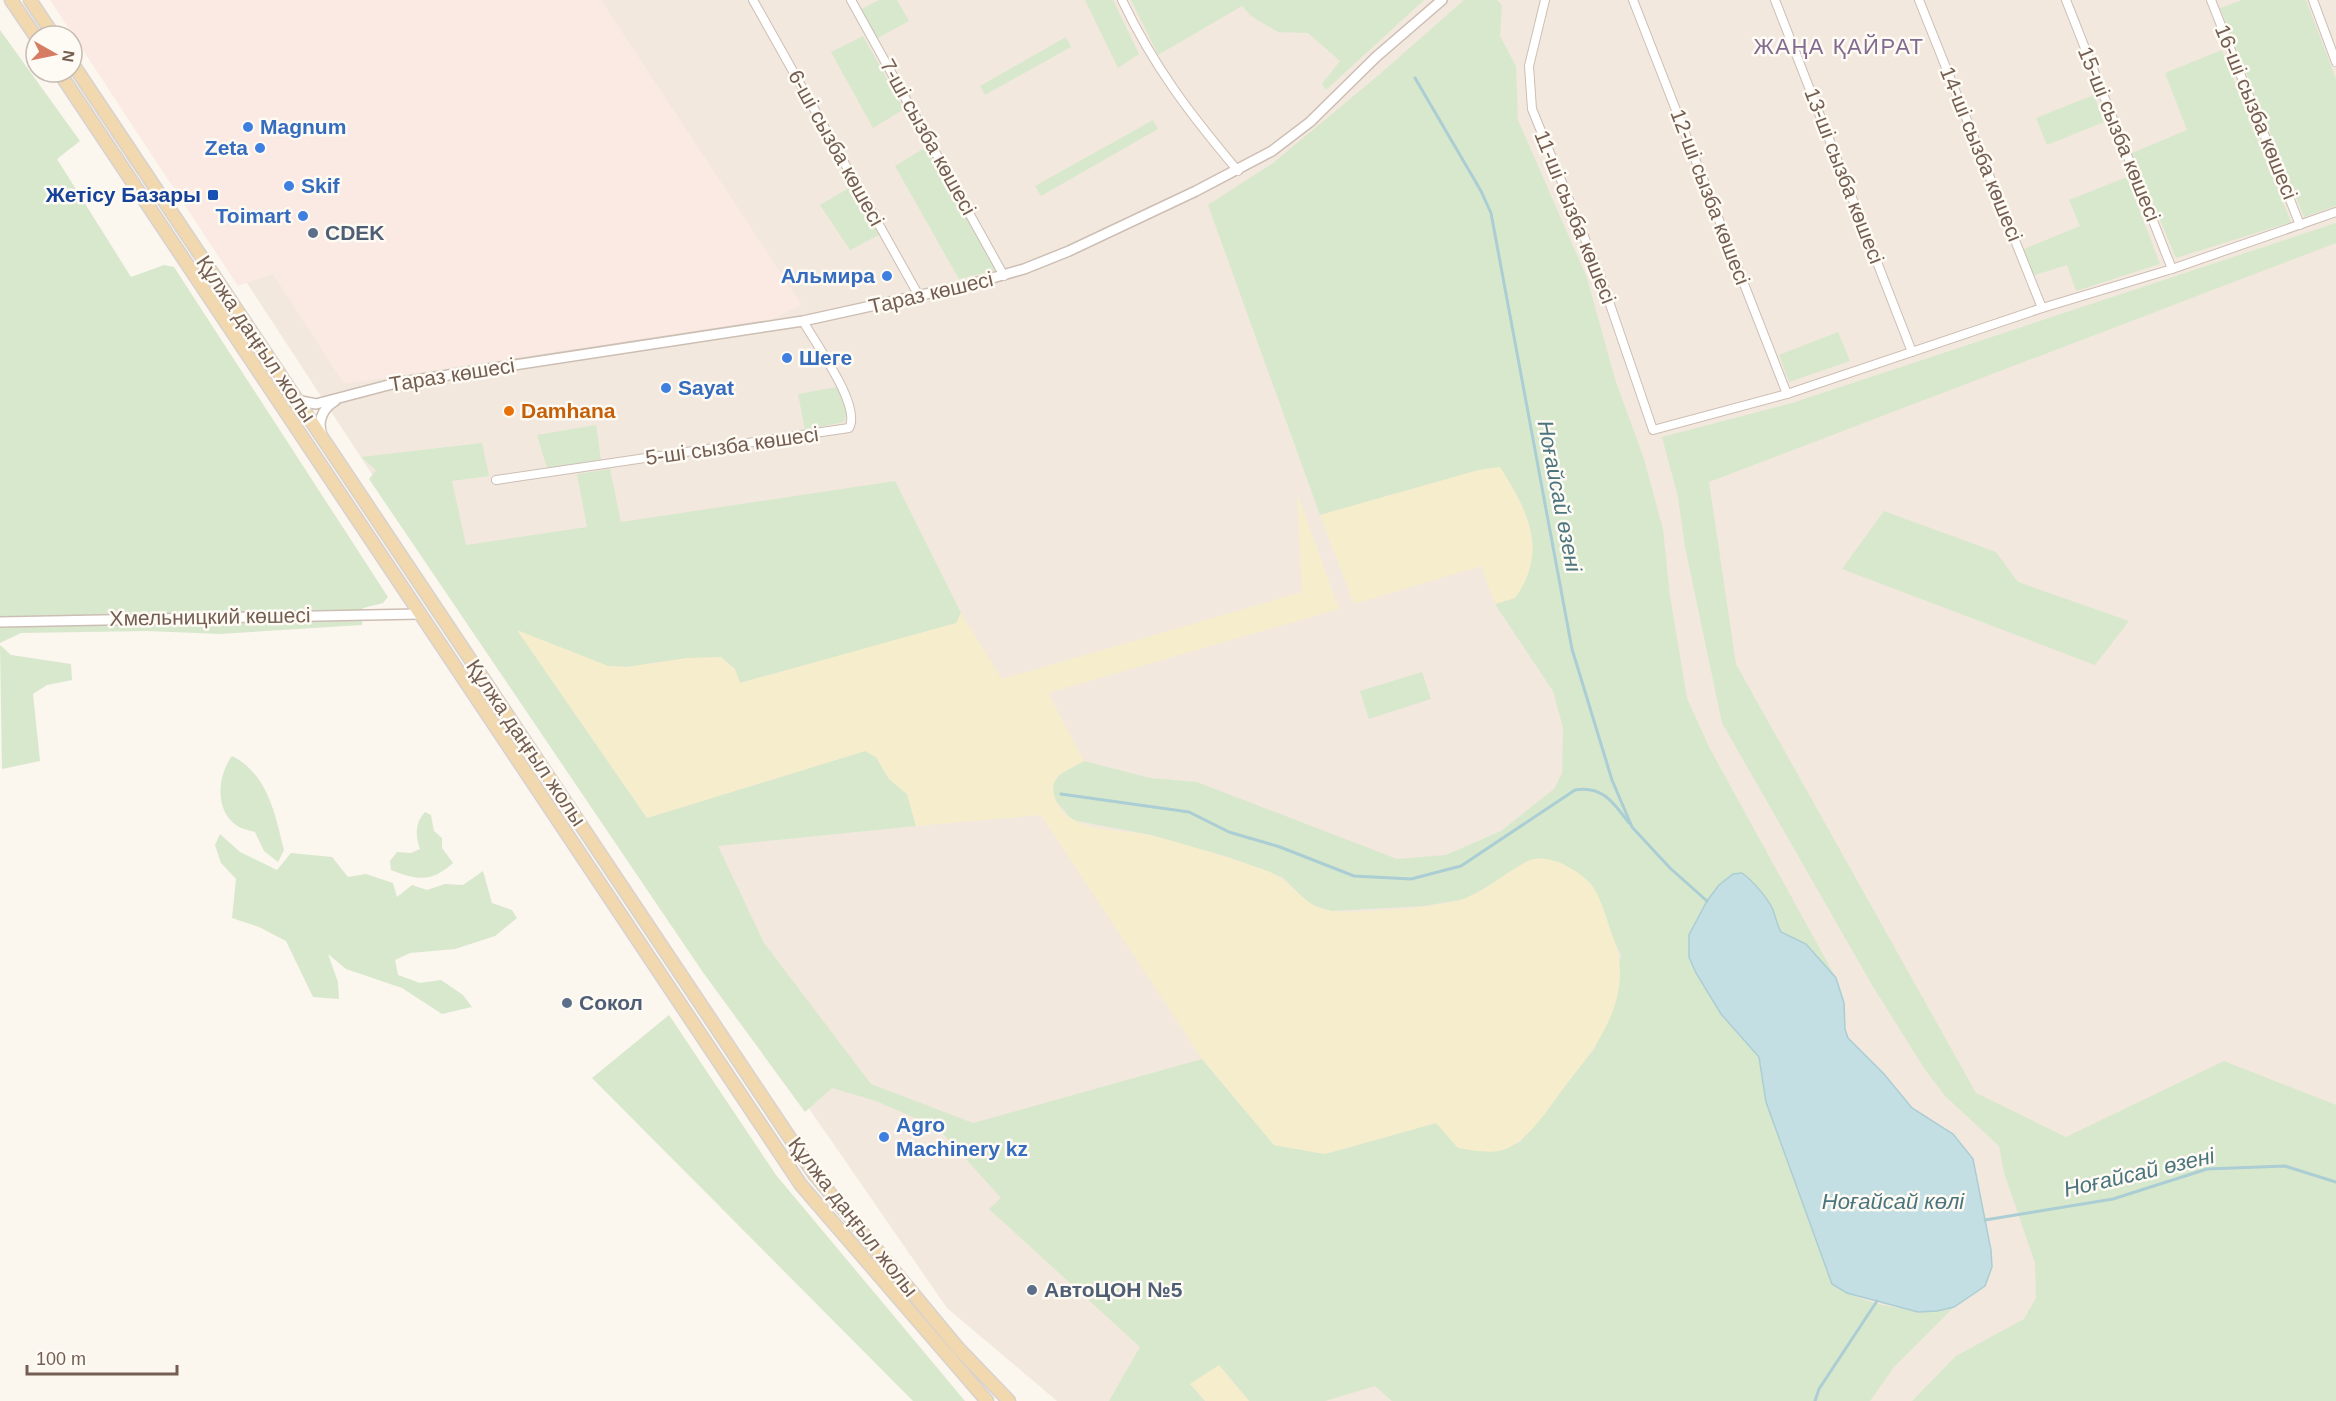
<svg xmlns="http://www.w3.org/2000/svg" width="2336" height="1401" viewBox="0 0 2336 1401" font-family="Helvetica,sans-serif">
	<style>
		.residential { fill: #f2e8dd }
		.commercial { fill: #faeae3 }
		.green { fill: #d8e8cd }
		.sand { fill: #f6edcd }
		.water { fill: #c3dfe3; stroke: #abcdd4; stroke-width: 1.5 }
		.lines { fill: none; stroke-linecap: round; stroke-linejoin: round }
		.stream { stroke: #abcdd4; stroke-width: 3 }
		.minor-casing { stroke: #cdbeb4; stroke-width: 10 }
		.tertiary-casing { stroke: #cdbeb4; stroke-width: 12 }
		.primary-casing { stroke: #d8d2cf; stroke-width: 15 }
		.minor { stroke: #fff; stroke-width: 8 }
		.tertiary { stroke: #fff; stroke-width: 9 }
		.primary { stroke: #f1d8af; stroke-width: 12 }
		.shop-dot { fill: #3f7fe0; stroke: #fefaf4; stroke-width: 2 }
		.transit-dot { fill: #1a4fb4; stroke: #fefaf4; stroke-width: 2 }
		.service-dot { fill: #5c6f8a; stroke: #fefaf4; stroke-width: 2 }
		.food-dot { fill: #e8710a; stroke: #fefaf4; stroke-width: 2 }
		.labels { text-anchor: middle; stroke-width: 5; stroke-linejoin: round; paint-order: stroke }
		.street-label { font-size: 21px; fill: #745e52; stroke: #fefaf4 }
		.shop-label { font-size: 21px; font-weight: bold; fill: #366cbe; stroke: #fefaf4; text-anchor: start }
		.transit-label { font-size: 21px; font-weight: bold; fill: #164399; stroke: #fefaf4; text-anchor: end }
		.service-label { font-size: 21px; font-weight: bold; fill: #4e5e75; stroke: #fefaf4; text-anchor: start }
		.food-label { font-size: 21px; font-weight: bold; fill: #c56008; stroke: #fefaf4; text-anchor: start }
		.neighbourhood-label { font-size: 22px; letter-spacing: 1.5px; fill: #836b8f; stroke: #fefaf4 }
		.water-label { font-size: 22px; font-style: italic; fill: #4b757e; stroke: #fefaf4 }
	</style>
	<rect width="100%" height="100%" fill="#fbf6ee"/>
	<!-- residential -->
	<path class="residential" d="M62,0h2274v1401h-1279l-110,-93 -545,-788z"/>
	<!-- commercial -->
	<path class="commercial" d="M50,0h551l201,305 -30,14 -428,65 -71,-110 -35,12z"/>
	<!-- green -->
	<g class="green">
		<path d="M879,0h18l12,21 -33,18 -16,-29z"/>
		<path d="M1085,0h28l26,54 -21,14z"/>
		<path d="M1131,0h293l-98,90 -4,-6 18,-23 -32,-28 -30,-1 -27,-16 -9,-10 -84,49z"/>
		<path d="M1464,0h33l5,5 -2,31 16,30 2,54 69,158 28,101 29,80 19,70 7,67 17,102 22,49 127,231 -30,-34 -25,-12 -13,-32 -26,-27 -9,1 -14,11 -23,88 25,41 38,43 7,45 66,182c32,21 86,32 122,23l-60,60 -24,34h-478l-17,-15 -50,15h-76l-30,-36 -12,36h-98l31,-54 -151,-138 12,-11 -63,-70 -62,-27 -44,-13 -27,24 -103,-141 -333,-492 7,-9 -15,-13 121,-14 7,33 -37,5 14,64 121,-18 -10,-53 33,-5 11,53 274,-41 66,132 -4,10 -217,60 -52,-25 -61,9 -19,-1 -90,-35 129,187 218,-67 11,6 13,22 18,15 9,32 -198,20 46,97 107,141 102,39 229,-64 72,86 51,9 111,-31 63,28 21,-9 75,-94 26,-92 -32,-73 -62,-22 -26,18 -36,20 -41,7 -92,5 -21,-6 -29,-28 -54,-20 -77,-22 -79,-15 -17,-20 -3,-13 5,-11 27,-15 66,17 47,4 200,77 49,-4 55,-24 53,-42 8,-16 1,-45 -10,-37 -58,-87 20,-6 -36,-128 -159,45 -112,-310 65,-42 107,-89z"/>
		<path d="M2242,0h64l30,79v127l-32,11 -84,-209z"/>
		<path d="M0,30l80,111 -23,18 74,118 33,-12 10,2 214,330 -5,6 -20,5 -1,17 -142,9 -73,-3 -126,2 -21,10z"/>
		<path d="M863,36l41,73 -31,19 -42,-76z"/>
		<path d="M1066,37l5,10 -86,48 -5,-9z"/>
		<path d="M2222,50l69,172 -115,36 -44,-105 55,-23 -22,-57z"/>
		<path d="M2094,95l10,27 -57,23 -11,-27z"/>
		<path d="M1153,120l5,9 -117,67 -6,-10z"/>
		<path d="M926,147l70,123 -37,9 -64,-113z"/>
		<path d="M2127,177l33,87 -84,27 -9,-26 -35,11 -10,-26 58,-24 -11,-26z"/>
		<path d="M854,185l27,49 -31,16 -30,-45z"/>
		<path d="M2336,223v20l-627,239 27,182 240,429 90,44 158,-76 112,44v296h-424l44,-45 68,-37 12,-21 -1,-35 -31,-90 -5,-27 -54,-50 -21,-28 -52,-83 -150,-262 -37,-176 -7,-50 -16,-60 130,-34z"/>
		<path d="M1838,332l12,29 -61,21 -10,-27z"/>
		<path d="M837,387c6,11 13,23 7,35l-39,8 -7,-36z"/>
		<path d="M596,425l5,35 -54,8 -10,-33z"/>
		<path d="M1884,511l112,41 22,30 111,39 -34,44 -253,-96z"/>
		<path d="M0,645l11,10 60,9 1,16 -25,5 -14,9 7,67 -38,8z"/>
		<path d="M1422,672l9,27 -62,20 -9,-28z"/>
		<path d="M232,756c36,18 43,58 52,94l-6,12 -14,-11 -9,-19c-6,-2 -14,-3 -19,-7 -22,-16 -18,-50 -4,-69z"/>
		<path d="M425,812l6,3 3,16 8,7v10l11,15c-22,20 -36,17 -62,7l-1,-9 7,-9 14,1 9,-4c-5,-14 -5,-26 5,-37z"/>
		<path d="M220,834l20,18 37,18 14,-17 41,4 16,20 18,-3 27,9 4,14 15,-12 15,5 18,-6 18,1 20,-14 9,32 20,7 5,8 -22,18 -40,13 -45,4 -15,7 3,15 22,8 21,-3 22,15 9,12 -30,7 -40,-26 -56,-19 -18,-15 10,28 1,17 -26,-2 -27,-56 -27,-14 -27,-9 4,-39 -15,-16 -6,-18z"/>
		<path d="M669,1015l107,160 189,226h-52l-321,-323z"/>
	</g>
	<!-- sand -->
	<g class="sand">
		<path d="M1500,467c28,44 49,84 15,131l-20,6 -14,-38 -127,38 -34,-89 159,-45z"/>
		<path d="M1297,493l42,116 -291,84 36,68c-15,8 -35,14 -30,34 10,40 69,33 100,41 37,10 74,21 111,34 27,9 37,37 66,41 23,3 114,-4 135,-13 22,-9 39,-25 60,-36 19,-11 49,6 63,20 12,13 18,39 24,55 21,53 -9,101 -42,141 -18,23 -43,68 -73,73 -13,2 -27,-1 -40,-3l-22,-25 -111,31 -51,-9 -72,-86 -161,-244 -125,11 -9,-32 -18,-15 -13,-22 -11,-6 -218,67 -130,-188 91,36 19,1 61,-9 33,-1 14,12 5,14 216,-60 5,-10 41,66 300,-87z"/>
		<path d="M1219,1365l30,36h-44l-15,-17z"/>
	</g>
	<!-- water -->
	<path class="water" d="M1742,873c10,7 26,25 31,37 3,8 4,15 8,22l25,12 30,34 8,25 1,26 3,9 36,36 28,34 41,26 20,25 18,91 1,17 -7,19 -31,21 -17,4 -19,1 -71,-19 -15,-9 -66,-182 -7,-45 -38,-43 -25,-41 -7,-16v-22l18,-34 12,-16 14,-11z"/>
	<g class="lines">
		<!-- stream -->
		<g class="stream">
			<path d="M1415,78l66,113 10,22 81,436 40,131 20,47 38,41 37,33"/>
			<path d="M1061,794l128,18 40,20 51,15 74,29 57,3 50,-13 114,-76c27,-5 39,13 54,33"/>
			<path d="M1985,1220l128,-21 94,-30 78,-3 51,16"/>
			<path d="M1815,1401l4,-12 58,-88"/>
		</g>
		<defs>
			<g id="minor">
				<path d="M753,0l166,296"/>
				<path d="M851,0l153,276"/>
				<path d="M1122,0c32,67 68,114 116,171"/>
				<path d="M1545,0l-16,66 3,43 69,169 52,152 134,-36 255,-86 130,-39 164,-57"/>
				<path d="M1633,0l154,394"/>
				<path d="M1775,0l137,352"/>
				<path d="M1919,0l123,308"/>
				<path d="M2066,0l106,269"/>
				<path d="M2211,0l89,225"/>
				<path d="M2313,0l23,62"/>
				<path d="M496,480l353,-52c13,-22 -34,-85 -46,-107"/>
			</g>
			<g id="tertiary">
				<path d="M296,400l20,4 80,-21 407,-62 168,-37 53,-15 45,-18 127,-60 76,-40 38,-29 66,-65 66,-57"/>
				<path d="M322,435c-5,-13 0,-26 13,-34"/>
				<path d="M0,622l419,-8"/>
			</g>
			<g id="primary">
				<path d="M11,0l25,37"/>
				<path d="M30,0l24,36"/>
				<path d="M72,63l742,1111 145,175 50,52"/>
				<path d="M59,72l742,1113 186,216"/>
			</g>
		</defs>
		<!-- minor casing -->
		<use href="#minor" class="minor-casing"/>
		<!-- tertiary casing -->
		<use href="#tertiary" class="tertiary-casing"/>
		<!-- primary casing -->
		<use href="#primary" class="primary-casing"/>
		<!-- minor -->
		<use href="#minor" class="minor"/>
		<!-- tertiary -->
		<use href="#tertiary" class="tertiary"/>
		<!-- primary -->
		<use href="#primary" class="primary"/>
	</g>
	<!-- markers -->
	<g class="shop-dot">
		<circle cx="248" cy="127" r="6"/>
		<circle cx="260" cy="148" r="6"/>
		<circle cx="289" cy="186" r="6"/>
		<circle cx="303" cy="216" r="6"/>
		<circle cx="887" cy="276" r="6"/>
		<circle cx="787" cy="358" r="6"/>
		<circle cx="666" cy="388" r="6"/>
		<circle cx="884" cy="1137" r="6"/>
	</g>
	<rect class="transit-dot" x="207" y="189" width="12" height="12" rx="3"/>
	<g class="service-dot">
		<circle cx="313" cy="233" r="6"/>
		<circle cx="567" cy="1003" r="6"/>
		<circle cx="1032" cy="1290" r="6"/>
	</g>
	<circle class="food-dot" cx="509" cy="411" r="6"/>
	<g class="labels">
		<!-- street labels -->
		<g class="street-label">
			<text transform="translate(2256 112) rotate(68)" y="7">16-ші сызба көшесі</text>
			<text transform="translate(2119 134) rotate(68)" y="7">15-ші сызба көшесі</text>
			<text transform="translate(928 137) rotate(61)" y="7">7-ші сызба көшесі</text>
			<text transform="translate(836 148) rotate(61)" y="7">6-ші сызба көшесі</text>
			<text transform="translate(1981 154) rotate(68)" y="7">14-ші сызба көшесі</text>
			<text transform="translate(1844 176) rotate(69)" y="7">13-ші сызба көшесі</text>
			<text transform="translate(1710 197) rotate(69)" y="7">12-ші сызба көшесі</text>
			<text transform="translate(1575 217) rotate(68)" y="7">11-ші сызба көшесі</text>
			<text transform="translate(931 293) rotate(-13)" y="7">Тараз көшесі</text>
			<text transform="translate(256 339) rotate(56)" y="7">Құлжа даңғыл жолы</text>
			<text transform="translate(452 375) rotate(-9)" y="7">Тараз көшесі</text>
			<text transform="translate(732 446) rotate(-8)" y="7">5-ші сызба көшесі</text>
			<text transform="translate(210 617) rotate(-1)" y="7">Хмельницкий көшесі</text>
			<text transform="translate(526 743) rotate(56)" y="7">Құлжа даңғыл жолы</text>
			<text transform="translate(853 1217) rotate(52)" y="7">Құлжа даңғыл жолы</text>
		</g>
		<!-- shop labels -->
		<g class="shop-label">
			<text x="260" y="134">Magnum</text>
			<text x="248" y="155" text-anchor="end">Zeta</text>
			<text x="301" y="193">Skif</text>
			<text x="291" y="223" text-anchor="end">Toimart</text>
			<text x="875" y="283" text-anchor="end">Альмира</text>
			<text x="799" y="365">Шеге</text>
			<text x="678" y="395">Sayat</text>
			<text x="896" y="1132">Agro<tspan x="896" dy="24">Machinery kz</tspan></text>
		</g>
		<!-- transit labels -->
		<g class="transit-label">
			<text x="201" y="202">Жетісу Базары</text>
		</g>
		<!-- service labels -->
		<g class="service-label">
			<text x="325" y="240">CDEK</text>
			<text x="579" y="1010">Сокол</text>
			<text x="1044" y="1297">АвтоЦОН №5</text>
		</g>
		<!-- food labels -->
		<g class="food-label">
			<text x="521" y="418">Damhana</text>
		</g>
		<!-- neighbourhood labels -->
		<g class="neighbourhood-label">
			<text x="1839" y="54">ЖАҢА ҚАЙРАТ</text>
		</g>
		<!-- water labels -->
		<g class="water-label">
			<text transform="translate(1560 496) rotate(79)" y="8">Ноғайсай өзені</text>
			<text transform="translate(2139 1172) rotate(-13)" y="8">Ноғайсай өзені</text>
			<text x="1893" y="1209">Ноғайсай көлі</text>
		</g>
	</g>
	<!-- north arrow -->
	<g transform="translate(54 54) rotate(99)"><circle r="28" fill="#fefaf4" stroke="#c7bcb3" stroke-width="1.5"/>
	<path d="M0-4.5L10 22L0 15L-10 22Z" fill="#d57c62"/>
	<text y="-9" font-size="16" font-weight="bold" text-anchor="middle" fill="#745e52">N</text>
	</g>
	<!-- scale -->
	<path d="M27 1365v9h150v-9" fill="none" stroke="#745e52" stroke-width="3"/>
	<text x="36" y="1365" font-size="18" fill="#745e52" stroke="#fefaf4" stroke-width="4.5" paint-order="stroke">100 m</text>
</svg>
